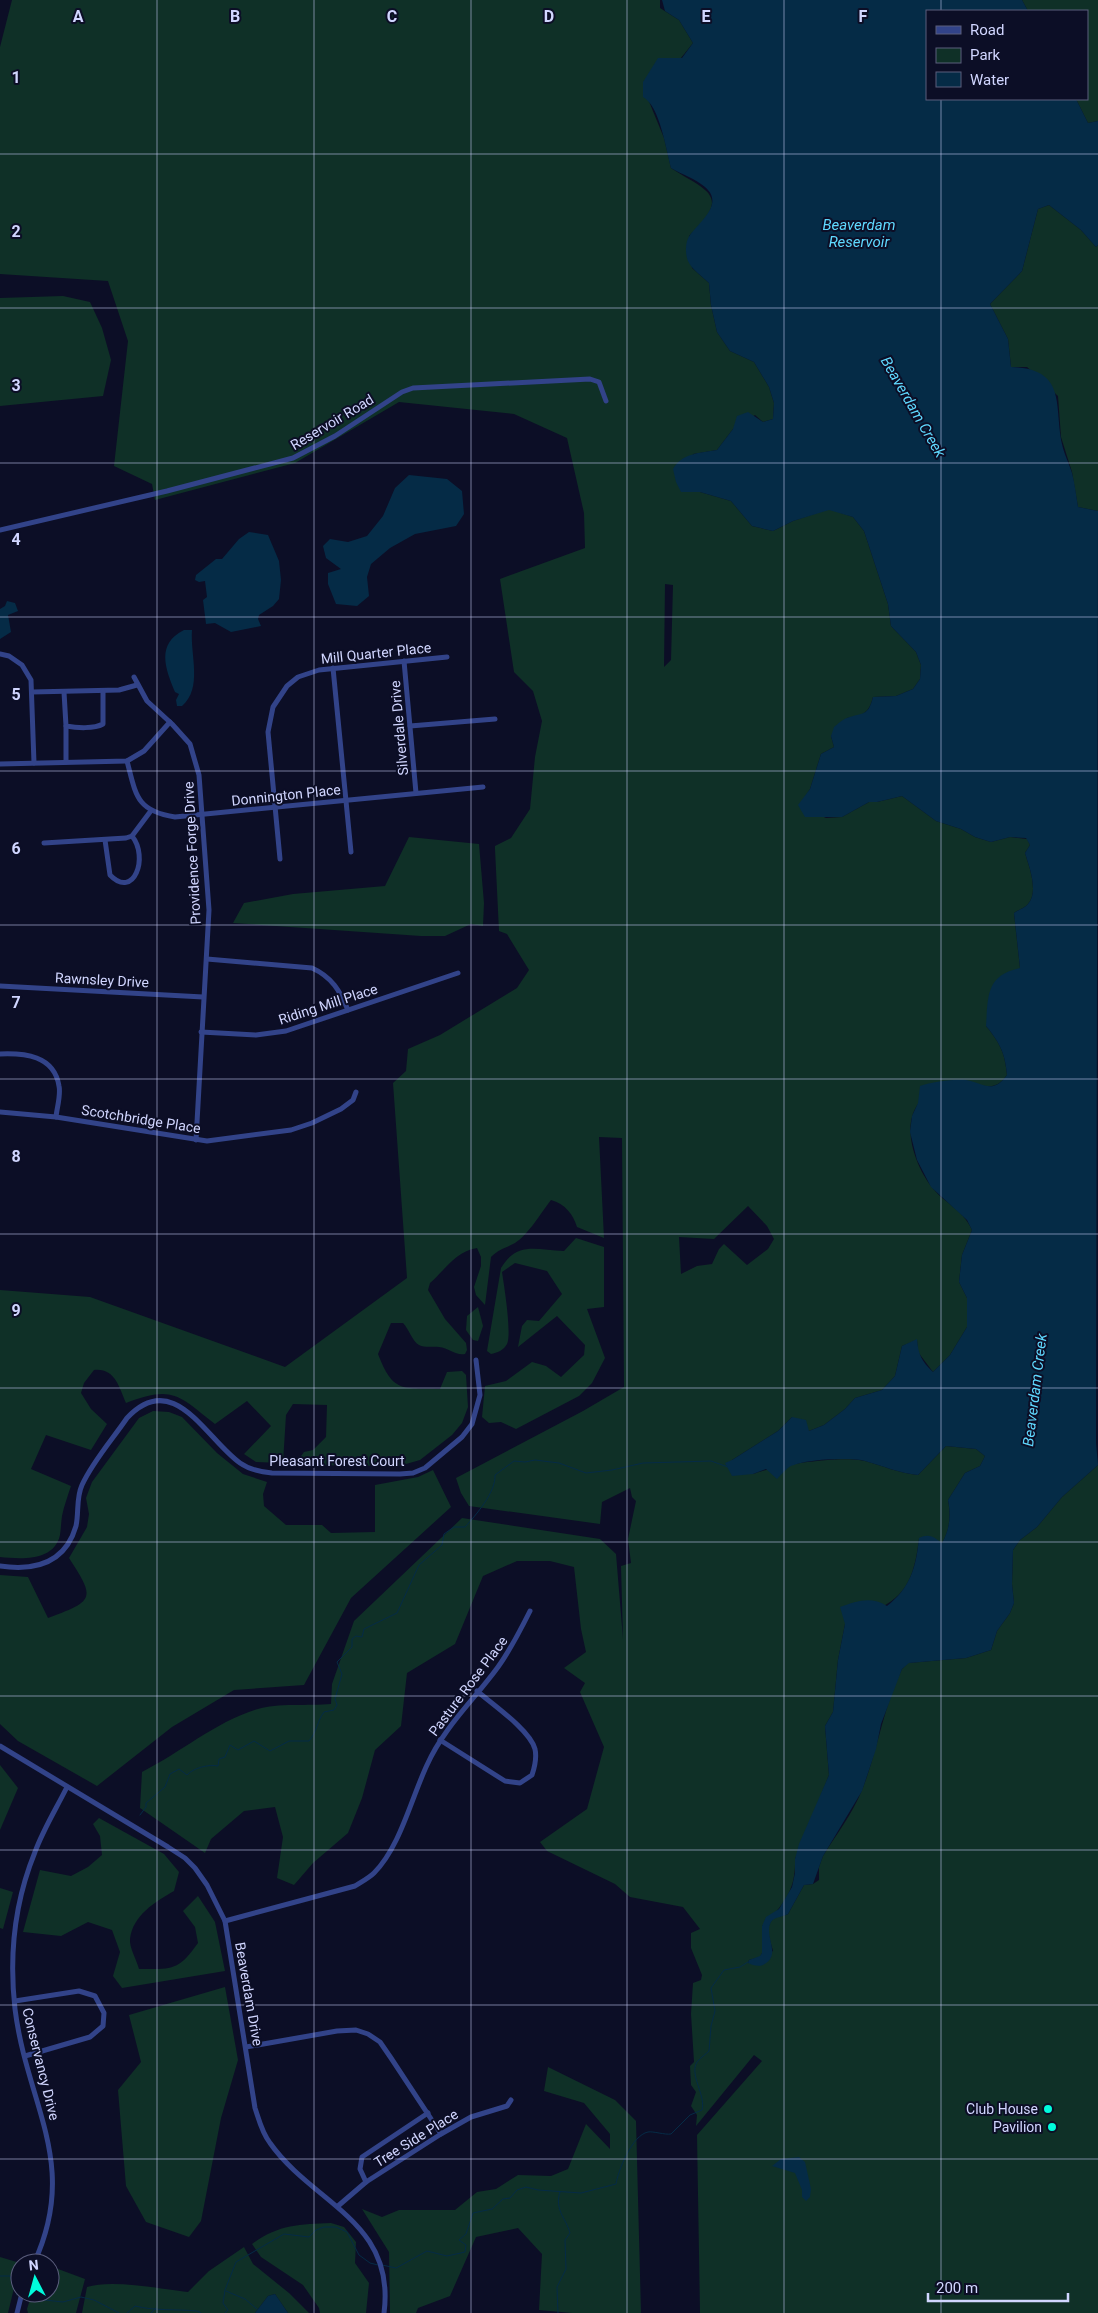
<svg xmlns="http://www.w3.org/2000/svg" width="1098" height="2313" viewBox="0 0 1098 2313" font-family="Roboto,sans-serif">
	<style>
		.green { fill: #0f3027; fill-rule: evenodd }
		.water { fill: #052b46 }
		.lines { fill: none; stroke-linecap: round; stroke-linejoin: round }
		.stream { stroke: #052b46; stroke-width: 1 }
		.minor { stroke: #324389; stroke-width: 5 }
		.grid { fill: none; stroke: #d1d6ff; stroke-width: 1; stroke-opacity: 0.55 }
		.poi-dot { fill: #00fcdc; stroke: #0c0e26; stroke-width: 2 }
		.labels { text-anchor: middle; stroke-width: 4; stroke-linejoin: round; paint-order: stroke }
		.street-label { font-size: 14px; fill: #d1d6ff; stroke: #0c0e26 }
		.poi-label { font-size: 14px; fill: #d1d6ff; stroke: #0c0e26; text-anchor: end }
		.water-label { font-size: 15px; font-style: italic; fill: #5fd9ff; stroke: #0c0e26 }
		.grid-label { font-size: 16px; text-anchor: middle; font-weight: bold; fill: #d1d6ff; stroke: #0c0e26; stroke-width: 4; stroke-linejoin: round; paint-order: stroke }
	</style>
	<rect width="100%" height="100%" fill="#0c0e26"/>
	<!-- green -->
	<g class="green">
		<path d="M12,0h648v8l19,12 14,23 -45,56 16,39 7,30c37,24 61,27 18,68l3,32 17,15 2,22 6,27 13,19 24,11 15,25 5,16 -1,16 -10,3 -8,-7 -22,14 -16,21 -24,4 -12,38h19l31,9 21,25 21,5 20,-10 36,-12 24,8 11,14 24,73 3,22 25,26 5,13 -1,14 -7,10 -17,7 -23,1c-4,16 -10,19 -26,21l-16,18 3,11 -13,7 -11,35 -11,17 27,12 16,-1 27,-15h8l25,-6 34,25 25,8 14,8 16,5 19,-5 17,2 3,6 -5,8c4,13 14,39 3,51 -3,4 -10,6 -14,9l6,55 -34,58c14,17 19,27 21,49 -19,27 -38,-5 -61,10 -9,6 -23,12 -28,19 -17,24 -2,62 13,82 12,17 31,22 41,44l-10,25 -3,27 8,16v29l-17,28 -17,17 -15,-20 -1,-12 -15,6 -7,30 -13,14 -27,8 -10,11 -21,16 -15,6 -17,-14 -14,14 -46,29 21,14c23,-9 88,-19 112,-13 18,5 34,12 53,14l28,-29 30,3 9,7 -5,10 -15,7 -17,27c3,15 2,30 -6,43l-23,-4c-7,58 -23,63 -74,85l-7,36 -5,52 -8,14 4,49 -34,84c1,31 -11,46 -33,67v27l-2,4 -11,3 -1,3 25,-12c-2,-9 -9,-24 0,-32 4,-3 11,-3 15,-5l16,-29 9,-1 6,-4v-13l4,-11c13,-21 30,-43 39,-66 16,-40 21,-82 40,-121l6,-6 58,-5 25,-8 6,-19 13,-18 4,-10 -2,-19 1,-34 7,-10 17,-13 25,-30 36,-32v848h-398l-3,-178 65,-74 -8,-6 -58,71 1,-11 -6,-9 5,-14 -5,-7 -1,-19 4,-4 -3,-48 2,-31 8,-3 1,-5 -11,-27v-15l9,-4 -17,-22 -53,-10 -15,-13 -68,-33 -7,-9 47,-33 17,-62 -24,-55 5,-9 -21,-15 22,-16 -5,-23 -7,-62 -24,-6h-33l-34,15 -28,68 -48,29 -6,53 -26,24 -13,48 -14,35 -35,30 -19,22 -17,-7 6,-41 -8,-30 -31,4 -33,28 -6,14 -65,-45 2,-36c40,-20 73,-50 116,-63 18,-6 52,-3 73,-5l1,-20 22,-63 108,-103 138,21 16,15 7,85 -2,-73 10,-3 -3,-24 8,-38 -4,-4 -2,-9 -28,14 -2,22 -131,-18 -8,-13 -5,-15 127,-67 41,-24 -2,-249 -23,-1 5,101 -27,-11c-4,-13 -12,-23 -26,-27 -10,13 -23,35 -36,43 -9,5 -16,6 -24,14l-6,48 -9,-10 -2,-8 7,-21v-9l-4,-9c-21,3 -32,22 -47,35l-2,7 17,29 21,24 1,7 -2,4c-9,2 -16,-6 -26,-7 -6,-1 -14,1 -20,-2 -7,-4 -10,-16 -16,-22h-12l-13,31c15,39 24,34 62,35l7,-17 15,-1 4,4 2,32 -6,16 -10,12 -32,25 -21,6 -97,-1 -3,-6 5,-7 9,-2 13,-13 1,-32 -34,-1 -7,11 -3,48 -27,-1 -12,-8 27,-28 -24,-25 -32,23c-37,-29 -42,-39 -89,-21 -7,-16 -11,-35 -32,-33l-10,13 -3,10 10,16 16,15 -16,26 -45,-15 -15,34 40,17c-3,9 -7,20 -9,30 -1,6 -1,13 -2,19 -6,27 -40,24 -60,22v-267l90,7 195,70 122,-89 -14,-195 13,-12 2,-22 32,-14 77,-47 12,-18 -22,-36 -8,-3 -4,-82v-3l16,-8 19,-29 5,-52 7,-36 -9,-30 -19,-19 -14,-93 85,-31 -1,-35 -17,-75 -53,-24 -115,-12 -104,61 -140,37 -3,-16 -38,-18 14,-125 -20,-60 -108,-7v-227zM665,584l8,1 -2,75 -7,7zM748,1206l19,20 7,13 -6,10 -21,16 -23,-21 -5,5 -7,15 -15,2 -16,8 -2,-37 35,2z"/>
		<path d="M1022,0h76v121l-10,2 -12,-24h11v-88h-59z"/>
		<path d="M1049,205l32,25 15,17 2,-2v266l-20,-4 -6,-35 -11,-35 -3,-41 -31,-29h-16l-3,-28 -18,-35 32,-33 16,-62z"/>
		<path d="M63,296l27,6 12,26 9,32 -8,36 -103,10v-108z"/>
		<path d="M409,837l70,7 5,59 -1,23 -12,-2 -26,12h-24l-188,-13 11,-20 49,-9 92,-8z"/>
		<path d="M576,1238l28,9v60l-17,2 18,49 -13,25 -13,13 -63,33 -15,-7 -12,1 -7,-6 3,-31 21,-5 26,-19 14,4 15,11 23,-22 1,-10 -28,-29 -39,31 4,-21 5,-6 12,1 23,-27 -15,-23 -32,-8 -13,9c2,13 10,62 5,72 -3,6 -10,9 -16,10l-4,-3 14,-83c16,-27 35,-18 63,-17z"/>
		<path d="M478,1307l5,19 -5,15 -5,-1 -7,-10 1,-14z"/>
		<path d="M153,1411l16,1 13,5 35,36 26,21 24,8 -4,12 1,12 22,19h36l9,8 44,-1v-47l43,-8 15,-7 18,37 -100,91 -47,87 -70,5 -62,37 -75,59 -79,-45 -18,-17v-149l28,2 20,41c46,-17 48,-19 21,-60l18,-31 2,-13 -3,-16 6,-16 47,-64z"/>
		<path d="M0,1765l18,23 -18,42z"/>
		<path d="M99,1818l65,36 15,18 -5,19c-19,11 -41,24 -44,48 -1,8 7,22 9,30 34,0 39,2 59,-26l-3,-16 -12,-16 15,-15 17,26 10,49 -103,17 -9,-12 7,-24 -8,-22 -24,-8 -27,14 -38,-4 17,-62 31,6 17,-9 14,-12 -2,-19 -7,-12z"/>
		<path d="M0,1888l13,4 -10,37 -3,-1z"/>
		<path d="M225,1987l13,73 -17,58 -20,103 -12,16 -43,-15 -20,-36 -8,-96 23,-28 -12,-47z"/>
		<path d="M548,2067l67,33 21,21 5,192h-69l-33,-3 3,-56 -24,-26 -42,9 -26,59 -32,12 -2,5h-26l-1,-61 -27,-43 20,8 17,-7h56l22,-18 19,-3 22,-14 33,1 17,-7 18,-45 24,25v-15l-26,-31 -40,-12z"/>
		<path d="M331,2223l13,4 12,15 -1,21 14,20 -3,30h-46l-1,-5 -16,-23 -42,-28 -9,-13c25,-19 48,-20 79,-21z"/>
		<path d="M244,2247l9,17 36,29 20,20h-21l-13,-19 -7,2 -13,17h-173l5,-26c25,-8 74,2 101,5l21,-21z"/>
		<path d="M0,2257l20,6 -12,50h-8z"/>
		<path d="M50,2266l35,13 -9,34h-48l-1,-4 5,-16h18z"/>
	</g>
	<!-- water -->
	<g class="water">
		<path d="M662,0h360l6,11h-101v88h149l12,24 10,-2v124l-2,2 -15,-17 -32,-25 -11,4 -16,62 -32,33 18,35 3,28c56,2 43,37 51,77 2,10 7,19 10,29 3,11 4,23 6,34l20,4 -2,932 2,22 -36,32 -25,30 -17,13 -7,10 -1,34 2,19 -4,10 -13,18 -6,19 -25,8 -57,5 -7,6 -21,55 -5,25 -14,42 -39,65 -10,28 -9,1 -16,29c-5,3 -14,3 -17,8 -8,14 12,33 -8,43 -5,2 -11,0 -15,-2l1,-3 11,-4 2,-3v-27l4,-9 13,-8 13,-22 3,-14v-14l4,-15 30,-69 -4,-49 8,-14 5,-52 7,-36 -5,-17c17,-6 31,-11 47,-1 24,-19 29,-39 32,-68 10,-5 15,-1 23,5 8,-14 9,-28 6,-43l17,-27 15,-7 5,-10 -9,-7 -30,-3 -28,29c-19,-2 -35,-9 -53,-14 -14,-4 -66,-2 -77,7 -4,3 -7,7 -11,11l-11,-10 -13,5 -21,2 -7,-13 7,-3 46,-29 14,-14 14,3 3,11 15,-6 21,-16 10,-11 27,-8 13,-14 7,-30 15,-7c1,15 5,23 16,33l17,-17 17,-28v-29l-8,-16 3,-27 10,-25 -5,-10 -36,-33 -14,-27 -7,-28 2,-16 6,-13 2,-17c11,-4 34,-7 46,-6 18,3 26,15 41,-5 -2,-22 -7,-32 -21,-49 2,-30 0,-51 34,-58l-6,-55c4,-3 11,-5 14,-9 11,-12 1,-38 -3,-51l5,-8 -4,-7 -16,-1 -19,5 -16,-5 -14,-8 -25,-8 -34,-25 -25,6h-8l-27,15h-37l-7,-12 12,-16 11,-35 13,-7 -3,-11 3,-9c4,-3 9,-8 13,-9 16,-6 21,-1 26,-21l23,-1 17,-7 7,-10 1,-14 -5,-13 -25,-26 -3,-22 -24,-73 -11,-14 -24,-7 -36,11 -20,10 -21,-5 -21,-25 -31,-9h-19l-5,-10 -3,-13c9,-16 27,-16 44,-19l16,-21 4,-13 11,-4 15,10 10,-3 1,-16 -5,-16 -15,-25 -24,-11 -13,-19 -6,-27 -2,-22c-7,-7 -17,-13 -21,-22 -3,-7 -3,-20 2,-26 9,-13 35,-31 15,-48 -9,-8 -24,-13 -34,-19 -5,-18 -11,-62 -28,-71v-15l15,-24h24l11,-15 -14,-23 -14,-9z"/>
		<path d="M409,475l38,4 15,12 2,23 -8,12 -41,8 -25,14 -19,16 -4,13 2,19 -12,10 -21,-2 -8,-20v-11l13,-4 -15,-11 -3,-12 7,-7 18,3 19,-6 16,-20 12,-28z"/>
		<path d="M249,532l19,3 11,26 2,19 -2,19 -6,7 -14,9 -1,4 3,7 -30,6 -16,-9 -9,1 -3,-24 4,-3 -2,-16 -6,1 -4,-2 1,-5 20,-16h6l17,-20z"/>
		<path d="M7,601l8,2 3,8 -10,4 3,17 -11,7v-30l5,-3z"/>
		<path d="M184,630h8c-2,25 11,58 -10,76h-5l-1,-6 3,-6 -4,-2c-10,-24 -19,-48 9,-62z"/>
		<path d="M799,2157l6,5 6,27 -1,8 -4,4 -4,-4v-7l-7,-17 -23,-7 9,-7z"/>
		<path d="M275,2294l13,19h-33l13,-17z"/>
	</g>
	<g class="lines">
		<!-- stream -->
		<g class="stream">
			<path d="M140,1815l6,-8v-4l19,-16 5,-13 9,-5 8,6c6,-7 22,-11 31,-9l1,-7 6,-2 5,-12 8,5 16,-9 16,10 19,-10h20c8,-9 8,-20 15,-29l10,-2 3,-5 -2,-6 7,-25 -5,-12 15,-15v-8l4,-3 6,1 2,-8 33,-16 22,-48 23,-20 2,-11 10,-7h11c11,-12 31,-35 30,-52l19,-14 11,1 10,-2 24,3 27,10 26,-3 31,-7 68,-2 17,6"/>
			<path d="M382,2265l14,3 31,-17 20,5 18,-4 1,-7 -7,-5 7,-6 7,-21 19,-4 11,-10 7,-1 7,-8 9,-3 12,3 43,3 35,-9c2,-13 16,-49 32,-52 5,-1 17,3 23,2l19,-19 12,-5c4,-15 -13,-35 -5,-48 3,-4 9,-8 12,-11l2,-25 4,-15 -4,-23 13,-18 16,-3 8,-5"/>
			<path d="M0,2276h10l7,19"/>
			<path d="M226,2291l19,8 12,10"/>
			<path d="M27,2298l36,4 18,-5 13,3 25,13"/>
			<path d="M127,2313l8,-7c20,5 41,3 62,5l4,2"/>
			<path d="M151,2313l5,-5"/>
			<path d="M225,2313l3,-3 -5,-7 2,-13 11,-28 48,-28 25,3 7,-7 8,-3h12l11,5 12,23 11,8 8,2"/>
			<path d="M558,2313l-1,-26 9,-18 -1,-29 5,-7c-4,-15 -16,-23 -10,-41"/>
		</g>
		<!-- minor -->
		<g class="minor">
			<path d="M0,530l167,-39 126,-33 42,-22 67,-44 11,-4 177,-9 9,3 7,19"/>
			<path d="M0,654l9,2 13,9 9,15 3,83"/>
			<path d="M404,661l12,132"/>
			<path d="M333,668l18,184"/>
			<path d="M134,677l13,24 25,23 18,20 9,31 10,135 -13,230"/>
			<path d="M32,692l87,-2 18,-5"/>
			<path d="M64,692l2,34c11,2 28,3 37,-2v-33"/>
			<path d="M66,726v36"/>
			<path d="M410,726l85,-7"/>
			<path d="M127,761c9,34 9,50 48,56l308,-30"/>
			<path d="M0,764l127,-3 17,-10 26,-29"/>
			<path d="M105,840l5,35c24,25 39,-18 22,-39"/>
			<path d="M44,843l82,-5 6,-2 18,-24"/>
			<path d="M280,859l-12,-127 5,-25 14,-21 11,-9 21,-7 128,-13"/>
			<path d="M207,959l105,9c20,9 28,23 36,42"/>
			<path d="M0,986l203,11"/>
			<path d="M201,1032l55,3 30,-4 172,-58"/>
			<path d="M0,1054c24,-1 54,1 59,32 2,9 -2,21 -3,31"/>
			<path d="M0,1112l56,5 151,24 84,-11 21,-7 29,-14 12,-9 3,-8"/>
			<path d="M0,1566c34,5 65,-2 76,-40 3,-14 0,-28 6,-41 11,-24 30,-45 45,-67 47,-50 79,21 113,45 10,7 20,9 32,10l128,1 13,-1 12,-5 37,-31 10,-13 8,-29 -4,-35"/>
			<path d="M440,1740l65,41 15,2 12,-8c3,-9 5,-17 3,-26 -5,-19 -43,-45 -58,-58"/>
			<path d="M0,1746l168,101 17,11 10,10 12,17 18,36 30,187c4,12 7,25 15,35 43,61 126,78 114,170"/>
			<path d="M225,1921l130,-35c6,-4 14,-8 19,-13 26,-26 37,-74 53,-108 17,-38 47,-65 71,-98 13,-18 22,-36 32,-56"/>
			<path d="M15,2001l64,-10 16,5 9,17 -1,13 -13,11 -65,19"/>
			<path d="M246,2047l91,-16 19,-1 12,4 12,8 11,16 50,76"/>
			<path d="M366,2182l-6,-13 2,-12 66,-44"/>
			<path d="M338,2206l28,-24 75,-48 30,-17 36,-11 4,-6"/>
			<path d="M34,2263c46,-100 -7,-157 -19,-254 -6,-53 0,-108 20,-157 8,-22 21,-43 32,-65"/>
			<path d="M17,2313l5,-20"/>
		</g>
	</g>
	<!-- grid -->
	<path class="grid" d="M157,0v2313M314,0v2313M471,0v2313M627,0v2313M784,0v2313M941,0v11M941,99v2214M0,154h1098M0,308h1098M0,463h1098M0,617h1098M0,771h1098M0,925h1098M0,1079h1098M0,1234h1098M0,1388h1098M0,1542h1098M0,1696h1098M0,1850h1098M0,2005h1098M0,2159h1098"/>
	<!-- markers -->
	<g class="poi-dot">
		<circle cx="1048" cy="2109" r="5"/>
		<circle cx="1052" cy="2127" r="5"/>
	</g>
	<g class="labels">
		<!-- street labels -->
		<g class="street-label">
			<text transform="translate(332 422) rotate(-31)" y="5">Reservoir Road</text>
			<text transform="translate(376 653) rotate(-6)" y="5">Mill Quarter Place</text>
			<text transform="translate(399 728) rotate(-95)" y="5">Silverdale Drive</text>
			<text transform="translate(286 795) rotate(-6)" y="5">Donnington Place</text>
			<text transform="translate(192 853) rotate(-93)" y="5">Providence Forge Drive</text>
			<text transform="translate(102 980) rotate(3)" y="5">Rawnsley Drive</text>
			<text transform="translate(328 1004) rotate(-18)" y="5">Riding Mill Place</text>
			<text transform="translate(141 1119) rotate(9)" y="5">Scotchbridge Place</text>
			<text x="337" y="1466">Pleasant Forest Court</text>
			<text transform="translate(468 1686) rotate(-53)" y="5">Pasture Rose Place</text>
			<text transform="translate(249 1994) rotate(80)" y="5">Beaverdam Drive</text>
			<text transform="translate(41 2064) rotate(76)" y="5">Conservancy Drive</text>
			<text transform="translate(416 2138) rotate(-32)" y="5">Tree Side Place</text>
		</g>
		<!-- poi labels -->
		<g class="poi-label">
			<text x="1038" y="2114">Club House</text>
			<text x="1042" y="2132">Pavilion</text>
		</g>
		<!-- water labels -->
		<g class="water-label">
			<text x="859" y="230">Beaverdam<tspan x="859" dy="17">Reservoir</tspan></text>
			<text transform="translate(913 407) rotate(60)" y="5">Beaverdam Creek</text>
			<text transform="translate(1035 1390) rotate(-83)" y="5">Beaverdam Creek</text>
		</g>
	</g>
	<g class="grid-label">
		<text x="78" y="22">A</text>
		<text x="235" y="22">B</text>
		<text x="392" y="22">C</text>
		<text x="549" y="22">D</text>
		<text x="706" y="22">E</text>
		<text x="863" y="22">F</text>
		<text x="16" y="83">1</text>
		<text x="16" y="237">2</text>
		<text x="16" y="391">3</text>
		<text x="16" y="545">4</text>
		<text x="16" y="700">5</text>
		<text x="16" y="854">6</text>
		<text x="16" y="1008">7</text>
		<text x="16" y="1162">8</text>
		<text x="16" y="1316">9</text>
	</g>
	<!-- legend -->
	<rect x="926" y="10" width="162" height="90" fill="#0c0e26" stroke="#5b5e7d"/>
	<rect x="936" y="26" width="25" height="8" fill="#324389" stroke="#5b5e7d"/>
	<text x="970" y="35" font-size="15" fill="#d1d6ff">Road</text>
	<rect x="936" y="48" width="25" height="15" fill="#0f3027" stroke="#5b5e7d"/>
	<text x="970" y="60" font-size="15" fill="#d1d6ff">Park</text>
	<rect x="936" y="72" width="25" height="15" fill="#052b46" stroke="#5b5e7d"/>
	<text x="970" y="85" font-size="15" fill="#d1d6ff">Water</text>
	<!-- north arrow -->
	<g transform="translate(35 2278) rotate(354)"><circle r="24" fill="#0c0e26" stroke="#5b5e7d"/>
	<path d="M0-4L9 19L0 12L-9 19Z" fill="#00fcdc"/>
	<text y="-8" font-size="14" font-weight="bold" text-anchor="middle" fill="#d1d6ff">N</text>
	</g>
	<!-- scale -->
	<path d="M928 2293v8h140v-8" fill="none" stroke="#d1d6ff" stroke-width="2.5"/>
	<text x="936" y="2293" font-size="15" fill="#d1d6ff" stroke="#0c0e26" stroke-width="4" paint-order="stroke">200 m</text>
</svg>
